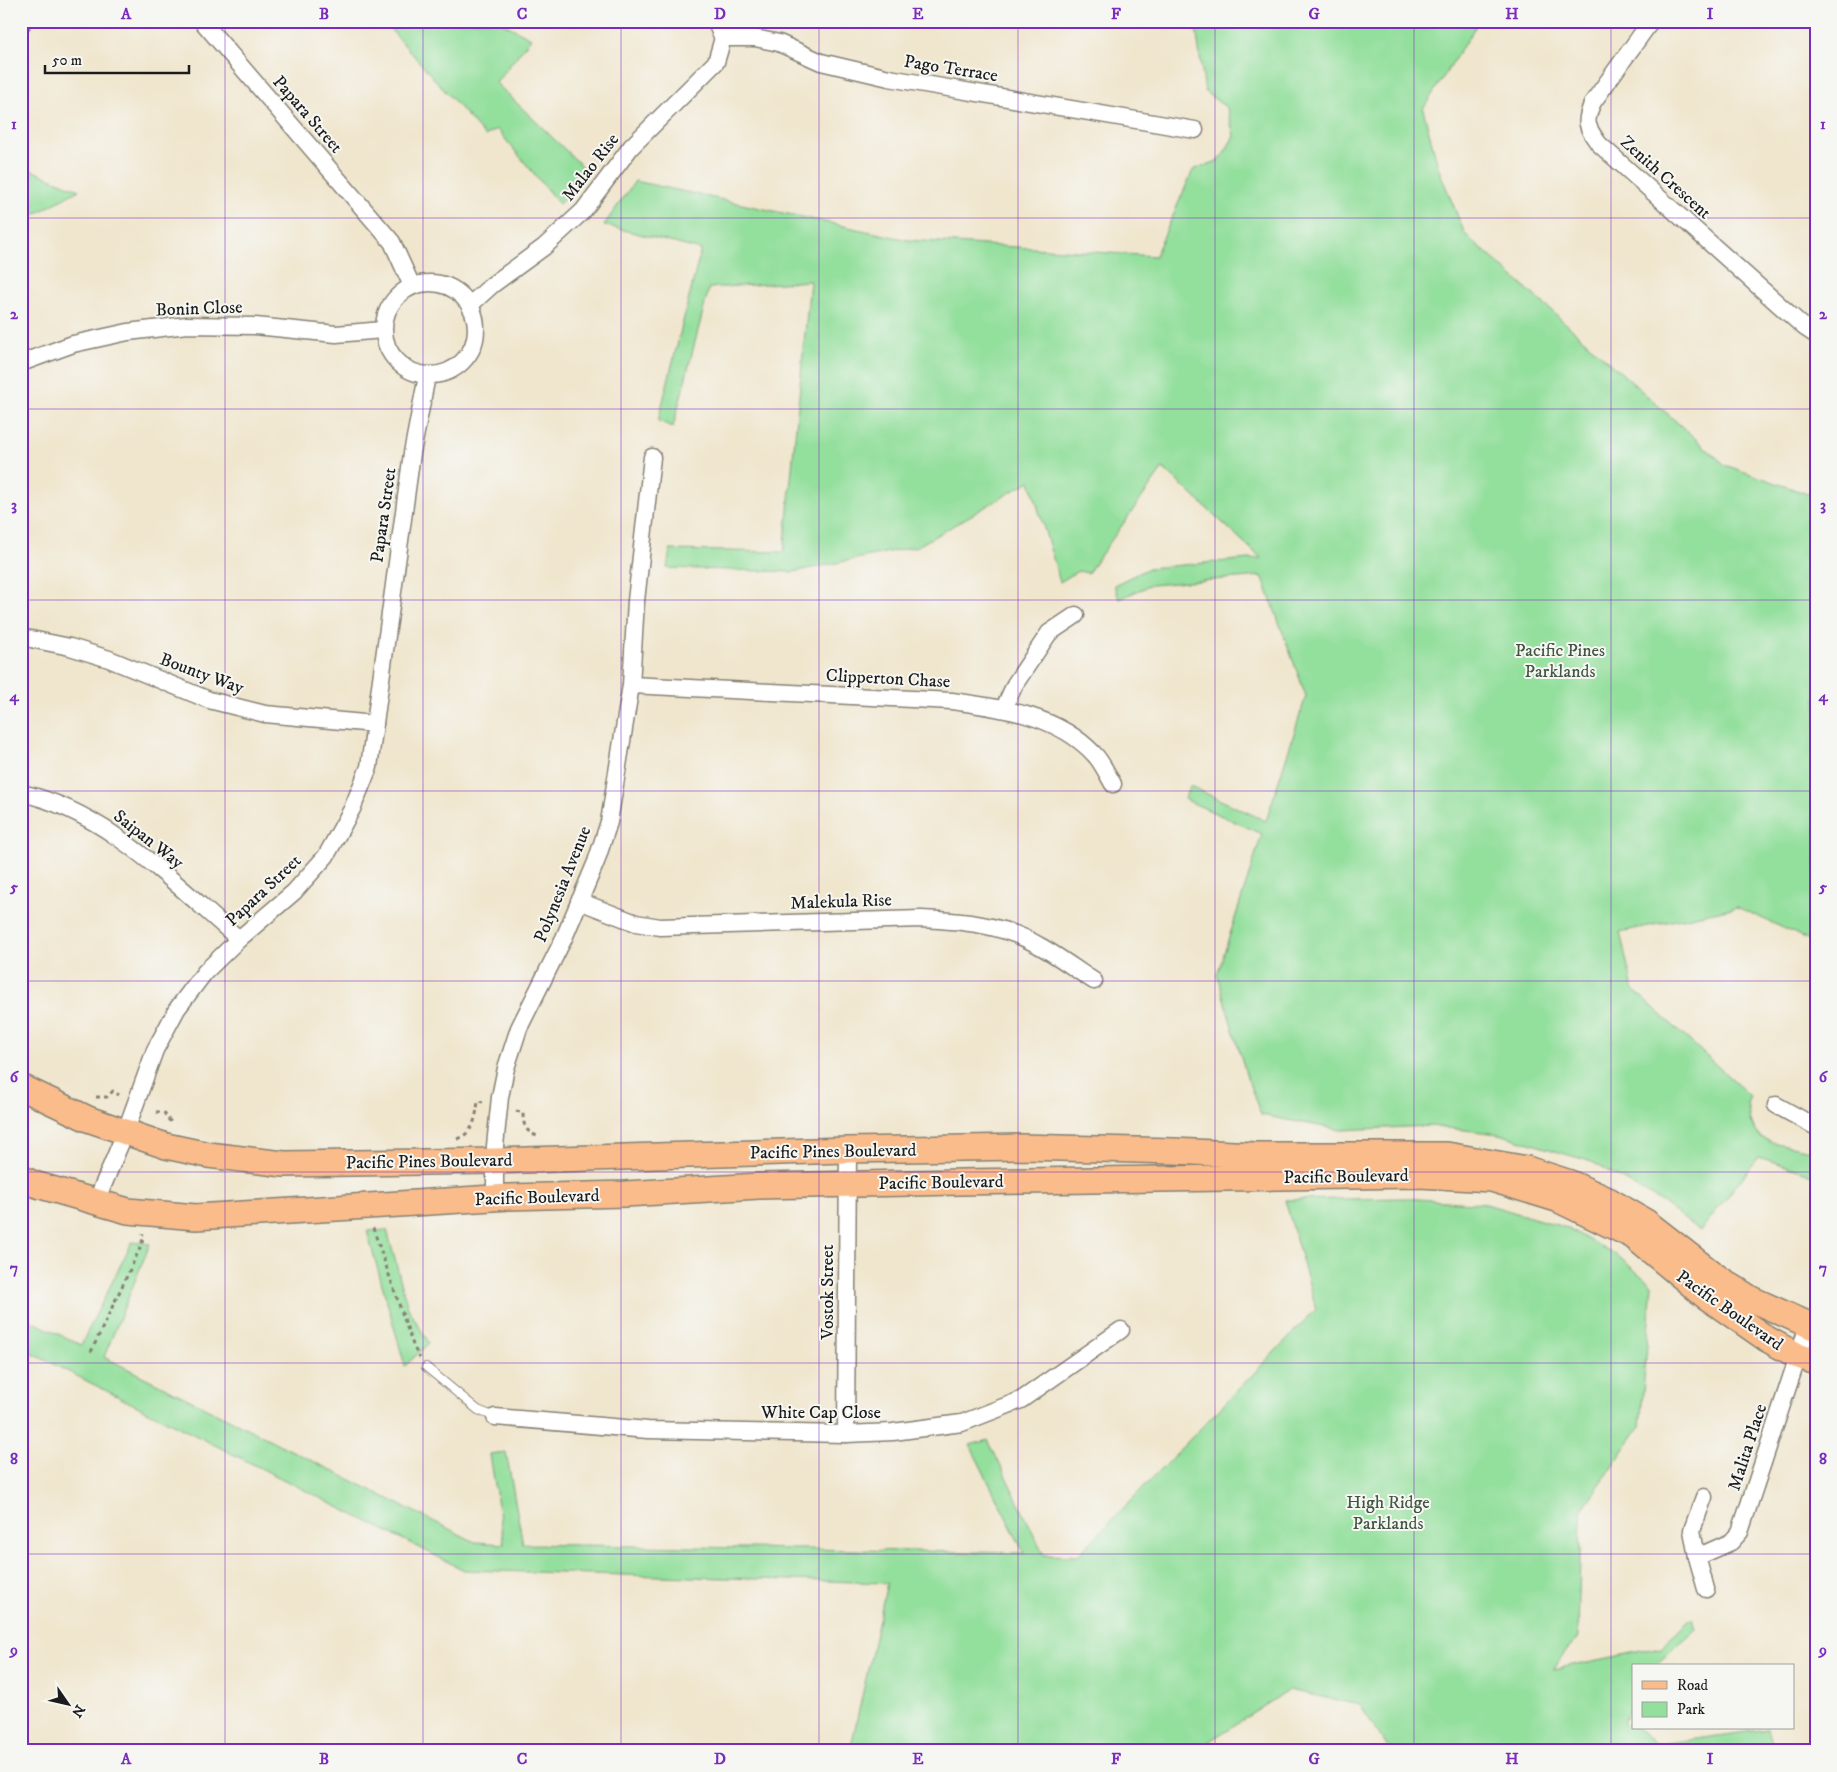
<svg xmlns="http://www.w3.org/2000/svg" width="1837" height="1772" viewBox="0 0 1837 1772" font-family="'IM FELL DW Pica',serif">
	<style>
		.green { fill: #93df9c; stroke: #587e5c }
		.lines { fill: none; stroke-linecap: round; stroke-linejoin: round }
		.service-casing { stroke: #868175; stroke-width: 10 }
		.minor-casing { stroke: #868175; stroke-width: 19 }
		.primary-casing { stroke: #868175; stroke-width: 28 }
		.path { stroke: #868175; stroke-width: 3; stroke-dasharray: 4 4; stroke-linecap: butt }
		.service { stroke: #fff; stroke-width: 8 }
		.minor { stroke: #fff; stroke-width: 16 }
		.primary { stroke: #f9bc8a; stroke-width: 25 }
		.grid { fill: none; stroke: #7b2cbf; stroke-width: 1; stroke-opacity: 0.55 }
		.labels { text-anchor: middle; stroke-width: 4; stroke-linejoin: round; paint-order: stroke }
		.street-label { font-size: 18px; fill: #1c1c1c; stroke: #f6f6f2 }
		.park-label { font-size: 18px; fill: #405642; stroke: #f6f6f2 }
		.neatline { fill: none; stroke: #7b2cbf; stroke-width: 2 }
		.grid-label { font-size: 16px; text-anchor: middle; font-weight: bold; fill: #7b2cbf }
	</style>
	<rect width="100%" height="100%" fill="#f6f6f2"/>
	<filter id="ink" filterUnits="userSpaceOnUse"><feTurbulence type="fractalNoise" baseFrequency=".02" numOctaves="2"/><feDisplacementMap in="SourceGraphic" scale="10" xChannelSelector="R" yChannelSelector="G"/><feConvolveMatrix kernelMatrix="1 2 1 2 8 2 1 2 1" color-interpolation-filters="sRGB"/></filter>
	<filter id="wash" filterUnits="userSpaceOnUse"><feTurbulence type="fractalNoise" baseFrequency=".0096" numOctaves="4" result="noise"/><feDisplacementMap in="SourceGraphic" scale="20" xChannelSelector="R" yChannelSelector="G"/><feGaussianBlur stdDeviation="1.12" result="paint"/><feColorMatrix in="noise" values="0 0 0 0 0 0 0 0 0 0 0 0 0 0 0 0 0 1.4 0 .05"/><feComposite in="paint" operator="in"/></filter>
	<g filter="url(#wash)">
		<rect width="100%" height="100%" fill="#f0e6ce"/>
		<!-- green -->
		<g class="green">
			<path d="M383,21h116l32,17 -35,45 89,86 -19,28 -7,7 -62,-75 -12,7z"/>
			<path d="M1195,21h284l-56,88 16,61 26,64 260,231 91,32v446l-79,-36 -117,25 13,57 117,107 -3,7 3,18 9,15 12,6 45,9v25l-57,-19 -59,74 -41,-31 -67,-38 -93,-28 -69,-8 -89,4 -80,-15 -14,-38 -30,-102 45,-141 -78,-35 6,-13 76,35 40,-125 -44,-120 -111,9 -32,14 -5,-14 35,-17 112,-10 -98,-90 -75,105 -10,-2 -18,11 -30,-101 -112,65 -125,26 -126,-4 3,-18 114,2 26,-271 -101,7 -36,139 -15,-6 43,-171 -97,-25 31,-44 273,59 247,16 38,-86 27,-10 14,-24 -7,-28 -22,-16z"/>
			<path d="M21,166l58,24 -58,32z"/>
			<path d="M1403,1198l83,6 81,24 51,28 34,29 -12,142 -59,84 -3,125 -25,33 108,-22 31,-29 3,12 -41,36h-21v36l-10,20 36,22 109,-15 4,13 -41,9h-341l-30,-46 -71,-15 -95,61h-344l37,-168 -423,-13 -443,-222v-32l60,29 51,-103 18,2 -46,113 371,185 29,2 -14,-90 16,-2 17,92 501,9 -54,-108 18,-5 56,115 33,1 239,-247 -31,-109z"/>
			<path d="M387,1230l21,78 21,35 -24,23 -38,-135z"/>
		</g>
	</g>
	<g filter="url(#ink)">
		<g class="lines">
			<defs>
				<path id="service" d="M426,1367l52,43 17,7"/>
				<g id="minor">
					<path d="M202,21l190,221 20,44"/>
					<path d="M715,21l8,17h32l24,5 42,19 68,16 306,52"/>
					<path d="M1651,21l-58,81c-9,20 -7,24 6,42l205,183 12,8"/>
					<circle cx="430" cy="329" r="46"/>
					<path d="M470,305l22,-20 52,-38 39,-36 48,-64 85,-85 7,-24"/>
					<path d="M21,363l52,-19 55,-12 59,-7 68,1 81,8 47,-4"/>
					<path d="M21,637l49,10 39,12 100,41 56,14 110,10"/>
					<path d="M631,685l321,16c50,7 106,14 142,53 8,8 13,20 19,30"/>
					<path d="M1004,708l11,-24 34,-51 27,-18"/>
					<path d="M21,793c86,18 153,91 218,146"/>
					<path d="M579,901l57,22 24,4 261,-8c41,2 81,5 117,26 19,10 37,24 56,36"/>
					<path d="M1776,1105l40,22"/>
					<path d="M495,1198v-52l5,-49 6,-29 13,-40 45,-90 32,-76 13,-40 22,-137 5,-84 16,-144"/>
					<path d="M96,1202l29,-69 30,-83 22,-41 28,-37 34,-33 55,-47 32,-36 26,-47 17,-42 43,-314 15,-77"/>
					<path d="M495,1417l153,13 198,4 47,-2 69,-9 59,-23 100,-70"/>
					<path d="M846,1434l2,-284"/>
					<path d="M1704,1497l-12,33 5,27 9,32"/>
					<path d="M1697,1557l34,-15 9,-10 68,-206"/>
				</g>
				<g id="primary">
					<path d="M21,1087l67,32 78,27 42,9 76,9 211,-3 353,-11 174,-3 152,4 80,4h193l80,14 43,14 40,18 36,21 68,53 37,24 65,29"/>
					<path d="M21,1178l13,6 94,27 68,6 312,-20 117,-3 134,-8 202,-4 458,-7 73,4 65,20 76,37 71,59 63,44 31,17 18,6"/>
				</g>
			</defs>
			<!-- service casing -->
			<use href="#service" class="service-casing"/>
			<!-- minor casing -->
			<use href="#minor" class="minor-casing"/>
			<!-- primary casing -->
			<use href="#primary" class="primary-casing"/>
			<!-- path -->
			<g class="path">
				<path d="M21,35l16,-14"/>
				<path d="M96,1097h11l6,-6 6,4"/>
				<path d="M516,1111l7,2c0,14 4,20 17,24"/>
				<path d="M156,1112h8l3,6 6,6"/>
				<path d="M457,1139c17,-6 19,-22 21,-38l5,1"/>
				<path d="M373,1228l41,120 6,10"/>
				<path d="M91,1352l51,-108 1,-10"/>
			</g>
			<!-- service -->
			<use href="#service" class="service"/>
			<!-- minor -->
			<use href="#minor" class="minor"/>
			<!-- primary -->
			<use href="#primary" class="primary"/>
		</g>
	</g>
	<!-- grid -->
	<path class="grid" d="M225,21v1730M423,21v1730M621,21v1730M819,21v1730M1018,21v1730M1215,21v1730M1414,21v1730M1611,21v1730M21,218h1795M21,409h1795M21,600h1795M21,791h1795M21,981h1795M21,1172h1795M21,1363h1795M21,1554h1795"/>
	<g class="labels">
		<!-- street labels -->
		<g class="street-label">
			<text transform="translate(951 68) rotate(9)" y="6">Pago Terrace</text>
			<text transform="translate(308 114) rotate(49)" y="6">Papara Street</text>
			<text transform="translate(590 167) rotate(-52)" y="6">Malao Rise</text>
			<text transform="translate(1666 177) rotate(42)" y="6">Zenith Crescent</text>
			<text transform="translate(199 308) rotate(-2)" y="6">Bonin Close</text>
			<text transform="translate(383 515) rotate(-82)" y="6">Papara Street</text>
			<text transform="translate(202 673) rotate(20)" y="6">Bounty Way</text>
			<text transform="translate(888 678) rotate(3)" y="6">Clipperton Chase</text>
			<text transform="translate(149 839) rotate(38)" y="6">Saipan Way</text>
			<text transform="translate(562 884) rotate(-68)" y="6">Polynesia Avenue</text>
			<text transform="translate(263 890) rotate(-43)" y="6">Papara Street</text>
			<text transform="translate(841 901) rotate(-2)" y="6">Malekula Rise</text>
			<text transform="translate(833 1151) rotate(-1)" y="6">Pacific Pines Boulevard</text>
			<text transform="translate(429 1161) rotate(-1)" y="6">Pacific Pines Boulevard</text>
			<text transform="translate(1346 1176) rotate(-1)" y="6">Pacific Boulevard</text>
			<text transform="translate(941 1182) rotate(-1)" y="6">Pacific Boulevard</text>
			<text transform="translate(537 1197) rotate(-2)" y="6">Pacific Boulevard</text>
			<text transform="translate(827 1292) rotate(-90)" y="6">Vostok Street</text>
			<text transform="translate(1730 1310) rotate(35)" y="6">Pacific Boulevard</text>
			<text x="821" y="1418">White Cap Close</text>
			<text transform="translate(1747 1447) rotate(-72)" y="6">Malita Place</text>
		</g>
		<!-- park labels -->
		<g class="park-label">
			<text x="1560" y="656">Pacific Pines<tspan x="1560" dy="21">Parklands</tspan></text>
			<text x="1388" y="1508">High Ridge<tspan x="1388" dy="21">Parklands</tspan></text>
		</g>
	</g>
	<!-- margin -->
	<rect width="1837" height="1772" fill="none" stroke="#f6f6f2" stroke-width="55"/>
	<!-- legend -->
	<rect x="1632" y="1664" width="162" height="65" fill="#f6f6f2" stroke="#9f9f9c"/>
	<rect x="1642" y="1681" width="25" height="8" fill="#f9bc8a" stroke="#9f9f9c"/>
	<text x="1677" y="1690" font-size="15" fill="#1c1c1c">Road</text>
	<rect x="1642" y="1702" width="25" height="15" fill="#93df9c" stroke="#9f9f9c"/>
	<text x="1677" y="1714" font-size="15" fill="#1c1c1c">Park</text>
	<!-- north arrow -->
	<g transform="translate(68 1704) rotate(124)" stroke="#f6f6f2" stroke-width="4" paint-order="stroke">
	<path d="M0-4L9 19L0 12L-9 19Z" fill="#1c1c1c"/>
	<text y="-8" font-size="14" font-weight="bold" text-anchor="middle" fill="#1c1c1c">N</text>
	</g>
	<!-- scale -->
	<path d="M45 65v8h144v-8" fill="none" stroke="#1c1c1c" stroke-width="2.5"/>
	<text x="52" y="65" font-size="15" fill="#1c1c1c" stroke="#f6f6f2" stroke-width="4" paint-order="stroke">50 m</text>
	<rect x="28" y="28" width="1782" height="1716" class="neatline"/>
	<g class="grid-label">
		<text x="126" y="19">A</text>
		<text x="324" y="19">B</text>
		<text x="522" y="19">C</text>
		<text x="720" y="19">D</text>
		<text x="918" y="19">E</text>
		<text x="1116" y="19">F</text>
		<text x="1314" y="19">G</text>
		<text x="1512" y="19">H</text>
		<text x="1710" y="19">I</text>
		<text x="14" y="129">1</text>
		<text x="1823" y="129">1</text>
		<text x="14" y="319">2</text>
		<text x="1823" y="319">2</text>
		<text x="14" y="510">3</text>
		<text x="1823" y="510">3</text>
		<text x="14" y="701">4</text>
		<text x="1823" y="701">4</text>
		<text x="14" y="892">5</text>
		<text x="1823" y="892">5</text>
		<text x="14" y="1082">6</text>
		<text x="1823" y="1082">6</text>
		<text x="14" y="1273">7</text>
		<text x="1823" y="1273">7</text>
		<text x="14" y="1464">8</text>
		<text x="1823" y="1464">8</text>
		<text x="14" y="1655">9</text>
		<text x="1823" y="1655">9</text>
		<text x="126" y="1764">A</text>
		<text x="324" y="1764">B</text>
		<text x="522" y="1764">C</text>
		<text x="720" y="1764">D</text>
		<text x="918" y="1764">E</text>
		<text x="1116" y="1764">F</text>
		<text x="1314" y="1764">G</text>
		<text x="1512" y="1764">H</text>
		<text x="1710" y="1764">I</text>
	</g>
</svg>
